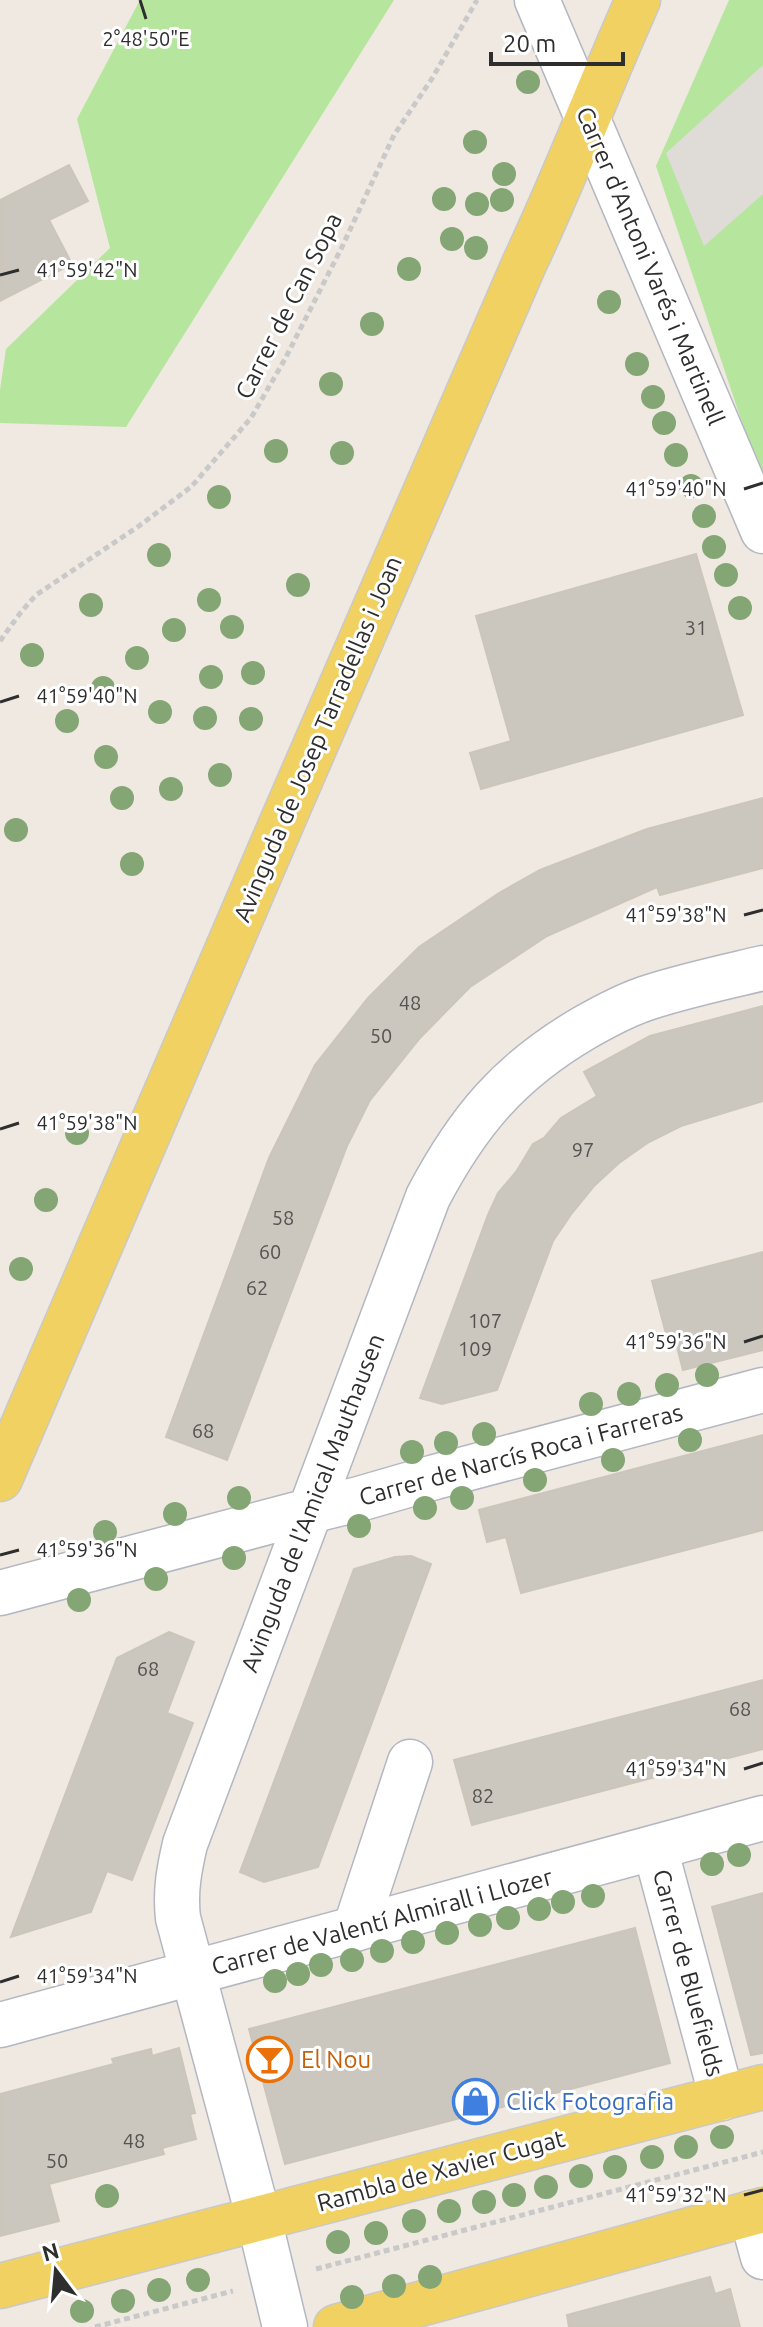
<svg xmlns="http://www.w3.org/2000/svg" width="763" height="2327" viewBox="0 0 763 2327" font-family="Ubuntu,sans-serif">
	<style>
		.green { fill: #b6e59e }
		.plaza { fill: #dfdcd8 }
		.building { fill: #cbc7bf; stroke: #cbc5ba; stroke-width: 2 }
		.lines { fill: none; stroke-linecap: round; stroke-linejoin: round }
		.minor-casing { stroke: #b4b7c1; stroke-width: 47 }
		.major-casing { stroke: #c9c9c9; stroke-width: 47 }
		.path { stroke: #c9c9c9; stroke-width: 5; stroke-dasharray: 6 4; stroke-linecap: butt }
		.minor { stroke: #fff; stroke-width: 44 }
		.major { stroke: #f2d163; stroke-width: 44 }
		.tree { fill: #84a574 }
		.ticks { fill: none; stroke: #2e2e2e; stroke-width: 3 }
		.labels { text-anchor: middle; stroke-width: 6; stroke-linejoin: round; paint-order: stroke }
		.number-label { font-size: 20px; fill: #555452 }
		.street-label { font-size: 24px; fill: #2e2e2e; stroke: #fff }
		.food-label { font-size: 24px; fill: #c56008; stroke: #fff; text-anchor: start }
		.shop-label { font-size: 24px; fill: #366cbe; stroke: #fff; text-anchor: start }
		.ticks-label { font-size: 20px; text-anchor: middle; fill: #2e2e2e; stroke: #fff; stroke-width: 6; stroke-linejoin: round; paint-order: stroke }
	</style>
	<rect width="100%" height="100%" fill="#efe9e1"/>
	<!-- green -->
	<g class="green">
		<path d="M140,0h254l-268,427 -126,-4v-33l6,-41 104,-101 -33,-129z"/>
		<path d="M729,0h34v485l-107,-319z"/>
	</g>
	<!-- plaza -->
	<path class="plaza" d="M763,65v129l-59,52 -38,-93z"/>
	<!-- building -->
	<g class="building">
		<path d="M69,165l19,36 -39,19 23,44 -72,37v-101z"/>
		<path d="M696,554l47,161 -262,74 -11,-36 41,-12 -35,-125z"/>
		<path d="M763,798v70l-103,27 -3,-8 -110,49 -77,51 -51,52 -49,61 -23,46 -120,314 -61,-23 103,-279 46,-93 53,-67 51,-51 80,-54 41,-23 107,-41z"/>
		<path d="M763,1006v95l-82,25 -32,16 -30,21 -25,23 -22,27 -19,28 -56,149 -55,14 -22,-6 68,-183 10,-22 18,-21 17,-28 11,-6 17,-20 36,-22 -13,-24 66,-36z"/>
		<path d="M763,1252v98l-80,20 -7,-27 -7,2 -17,-64z"/>
		<path d="M763,1435v95l-242,63 -15,-56 -19,5 -8,-32z"/>
		<path d="M411,1556l20,8 -113,303 -54,15 -24,-10 114,-303 41,-12z"/>
		<path d="M169,1632l25,10 -27,71 26,10 -61,157 -25,-9 -16,41 -80,25 106,-279z"/>
		<path d="M763,1680v69l-291,76 -18,-65z"/>
		<path d="M763,1893v160l-12,2 -39,-148z"/>
		<path d="M635,1928l35,135 -385,101 -36,-135z"/>
		<path d="M179,2048l16,65 -5,1 6,25 -34,9 2,6 -115,30 10,37 -59,15v-142l114,-30 -2,-5 39,-10 1,7z"/>
		<path d="M710,2277l5,17 15,-5 10,38h-171l-2,-12z"/>
	</g>
	<g class="lines">
		<defs>
			<g id="minor">
				<path d="M537,0l226,531"/>
				<path d="M0,1593l309,-82 50,-12 76,-22 328,-87"/>
				<path d="M655,1848l67,250"/>
				<path d="M355,1929l55,-167"/>
				<path d="M0,2025l763,-207"/>
				<path d="M751,2213l12,44"/>
				<path d="M285,2327l-26,-108 -81,-301c-3,-27 1,-48 7,-74l243,-647c40,-76 81,-125 156,-169 21,-12 43,-24 66,-31 37,-12 75,-20 113,-29"/>
			</g>
			<g id="major">
				<path d="M0,1479l283,-659 242,-558c41,-86 74,-175 113,-262"/>
				<path d="M0,2286l763,-199"/>
				<path d="M336,2327l427,-117"/>
			</g>
		</defs>
		<!-- minor casing -->
		<use href="#minor" class="minor-casing"/>
		<!-- major casing -->
		<use href="#major" class="major-casing"/>
		<!-- path -->
		<g class="path">
			<path d="M0,641l21,-29 15,-17 103,-69 52,-39 60,-69 34,-59 57,-112 52,-112 39,-58 44,-77"/>
			<path d="M316,2269l447,-117"/>
			<path d="M95,2327l138,-36"/>
		</g>
		<!-- minor -->
		<use href="#minor" class="minor"/>
		<!-- major -->
		<use href="#major" class="major"/>
	</g>
	<!-- trees -->
	<g class="tree">
		<circle cx="528" cy="82" r="12"/>
		<circle cx="475" cy="142" r="12"/>
		<circle cx="504" cy="174" r="12"/>
		<circle cx="444" cy="199" r="12"/>
		<circle cx="502" cy="200" r="12"/>
		<circle cx="477" cy="204" r="12"/>
		<circle cx="452" cy="239" r="12"/>
		<circle cx="476" cy="248" r="12"/>
		<circle cx="409" cy="269" r="12"/>
		<circle cx="609" cy="302" r="12"/>
		<circle cx="372" cy="324" r="12"/>
		<circle cx="637" cy="364" r="12"/>
		<circle cx="331" cy="384" r="12"/>
		<circle cx="653" cy="397" r="12"/>
		<circle cx="664" cy="423" r="12"/>
		<circle cx="276" cy="451" r="12"/>
		<circle cx="342" cy="453" r="12"/>
		<circle cx="676" cy="455" r="12"/>
		<circle cx="691" cy="486" r="12"/>
		<circle cx="219" cy="497" r="12"/>
		<circle cx="704" cy="516" r="12"/>
		<circle cx="714" cy="547" r="12"/>
		<circle cx="159" cy="555" r="12"/>
		<circle cx="726" cy="575" r="12"/>
		<circle cx="298" cy="585" r="12"/>
		<circle cx="209" cy="600" r="12"/>
		<circle cx="91" cy="605" r="12"/>
		<circle cx="740" cy="608" r="12"/>
		<circle cx="232" cy="627" r="12"/>
		<circle cx="174" cy="630" r="12"/>
		<circle cx="32" cy="655" r="12"/>
		<circle cx="137" cy="658" r="12"/>
		<circle cx="253" cy="673" r="12"/>
		<circle cx="211" cy="677" r="12"/>
		<circle cx="103" cy="688" r="12"/>
		<circle cx="160" cy="712" r="12"/>
		<circle cx="205" cy="718" r="12"/>
		<circle cx="251" cy="719" r="12"/>
		<circle cx="67" cy="721" r="12"/>
		<circle cx="106" cy="757" r="12"/>
		<circle cx="220" cy="775" r="12"/>
		<circle cx="171" cy="789" r="12"/>
		<circle cx="122" cy="798" r="12"/>
		<circle cx="16" cy="830" r="12"/>
		<circle cx="132" cy="864" r="12"/>
		<circle cx="77" cy="1133" r="12"/>
		<circle cx="46" cy="1200" r="12"/>
		<circle cx="21" cy="1269" r="12"/>
		<circle cx="707" cy="1375" r="12"/>
		<circle cx="667" cy="1385" r="12"/>
		<circle cx="629" cy="1394" r="12"/>
		<circle cx="591" cy="1404" r="12"/>
		<circle cx="484" cy="1434" r="12"/>
		<circle cx="690" cy="1440" r="12"/>
		<circle cx="446" cy="1443" r="12"/>
		<circle cx="412" cy="1452" r="12"/>
		<circle cx="613" cy="1460" r="12"/>
		<circle cx="535" cy="1480" r="12"/>
		<circle cx="239" cy="1498" r="12"/>
		<circle cx="462" cy="1498" r="12"/>
		<circle cx="425" cy="1508" r="12"/>
		<circle cx="175" cy="1514" r="12"/>
		<circle cx="359" cy="1526" r="12"/>
		<circle cx="105" cy="1532" r="12"/>
		<circle cx="234" cy="1558" r="12"/>
		<circle cx="156" cy="1579" r="12"/>
		<circle cx="79" cy="1600" r="12"/>
		<circle cx="739" cy="1855" r="12"/>
		<circle cx="712" cy="1864" r="12"/>
		<circle cx="593" cy="1896" r="12"/>
		<circle cx="563" cy="1902" r="12"/>
		<circle cx="539" cy="1909" r="12"/>
		<circle cx="508" cy="1918" r="12"/>
		<circle cx="480" cy="1925" r="12"/>
		<circle cx="447" cy="1933" r="12"/>
		<circle cx="413" cy="1942" r="12"/>
		<circle cx="382" cy="1951" r="12"/>
		<circle cx="352" cy="1960" r="12"/>
		<circle cx="321" cy="1965" r="12"/>
		<circle cx="298" cy="1974" r="12"/>
		<circle cx="275" cy="1981" r="12"/>
		<circle cx="722" cy="2137" r="12"/>
		<circle cx="686" cy="2147" r="12"/>
		<circle cx="652" cy="2157" r="12"/>
		<circle cx="615" cy="2167" r="12"/>
		<circle cx="581" cy="2176" r="12"/>
		<circle cx="546" cy="2187" r="12"/>
		<circle cx="514" cy="2195" r="12"/>
		<circle cx="107" cy="2196" r="12"/>
		<circle cx="484" cy="2202" r="12"/>
		<circle cx="449" cy="2211" r="12"/>
		<circle cx="414" cy="2221" r="12"/>
		<circle cx="376" cy="2233" r="12"/>
		<circle cx="338" cy="2242" r="12"/>
		<circle cx="430" cy="2277" r="12"/>
		<circle cx="198" cy="2280" r="12"/>
		<circle cx="394" cy="2286" r="12"/>
		<circle cx="159" cy="2290" r="12"/>
		<circle cx="352" cy="2297" r="12"/>
		<circle cx="123" cy="2301" r="12"/>
		<circle cx="82" cy="2311" r="12"/>
	</g>
	<!-- ticks -->
	<path class="ticks" d="M140,0l6,19M0,275l19,-5M744,489l19,-6M0,702l19,-6M744,915l19,-5M0,1129l19,-6M744,1342l19,-6M0,1555l19,-5M744,1769l19,-6M0,1982l19,-6M744,2195l19,-5"/>
	<!-- icons -->
	<defs>
		<symbol id="bar-ring" viewBox="-11 -11 22 22"><circle r="9.5" fill="#fff" stroke="#e8710a" stroke-width="1.5"/><path d="M-6-5H6L.8 .8V4.5H3.5V6h-7V4.5H-.8V.8Z" fill="#e8710a"/></symbol>
		<symbol id="shop-ring" viewBox="-11 -11 22 22"><circle r="9.5" fill="#fff" stroke="#3f7fe0" stroke-width="1.5"/><path d="M-5-2.5h2.3a2.7 3.5 0 0 1 5.4 0H5L5.5 6h-11ZM-1.5-2.5h3a1.5 2.3 0 0 0-3 0Z" fill="#3f7fe0"/></symbol>
	</defs>
	<g fill-rule="evenodd">
		<use href="#bar-ring" x="244" y="2034" width="51" height="51"/>
		<use href="#shop-ring" x="450" y="2076" width="51" height="51"/>
	</g>
	<g class="labels">
		<!-- number labels -->
		<g class="number-label">
			<text x="696" y="635">31</text>
			<text x="410" y="1010">48</text>
			<text x="381" y="1043">50</text>
			<text x="583" y="1157">97</text>
			<text x="283" y="1225">58</text>
			<text x="270" y="1259">60</text>
			<text x="257" y="1295">62</text>
			<text x="485" y="1328">107</text>
			<text x="475" y="1356">109</text>
			<text x="203" y="1438">68</text>
			<text x="148" y="1676">68</text>
			<text x="740" y="1716">68</text>
			<text x="483" y="1803">82</text>
			<text x="134" y="2148">48</text>
			<text x="57" y="2168">50</text>
		</g>
		<!-- street labels -->
		<g class="street-label">
			<text transform="translate(650 266) rotate(67)" y="8">Carrer d'Antoni Varés i Martinell</text>
			<text transform="translate(289 306) rotate(-63)" y="8">Carrer de Can Sopa</text>
			<text transform="translate(318 739) rotate(-67)" y="8">Avinguda de Josep Tarradellas i Joan</text>
			<text transform="translate(521 1455) rotate(-15)" y="8">Carrer de Narcís Roca i Farreras</text>
			<text transform="translate(313 1503) rotate(-69)" y="8">Avinguda de l'Amical Mauthausen</text>
			<text transform="translate(382 1922) rotate(-15)" y="8">Carrer de Valentí Almirall i Llozer</text>
			<text transform="translate(688 1973) rotate(75)" y="8">Carrer de Bluefields</text>
			<text transform="translate(441 2171) rotate(-15)" y="8">Rambla de Xavier Cugat</text>
		</g>
		<!-- food labels -->
		<g class="food-label">
			<text x="301" y="2068">El Nou</text>
		</g>
		<!-- shop labels -->
		<g class="shop-label">
			<text x="506" y="2110">Click Fotografia</text>
		</g>
	</g>
	<g class="ticks-label">
		<text x="146" y="46">2°48'50"E</text>
		<text x="87" y="277">41°59'42"N</text>
		<text x="676" y="496">41°59'40"N</text>
		<text x="87" y="703">41°59'40"N</text>
		<text x="676" y="922">41°59'38"N</text>
		<text x="87" y="1130">41°59'38"N</text>
		<text x="676" y="1349">41°59'36"N</text>
		<text x="87" y="1557">41°59'36"N</text>
		<text x="676" y="1776">41°59'34"N</text>
		<text x="87" y="1983">41°59'34"N</text>
		<text x="676" y="2202">41°59'32"N</text>
	</g>
	<!-- north arrow -->
	<g transform="translate(56 2271) rotate(344)" stroke="#ffffff" stroke-width="6" paint-order="stroke">
	<path d="M0-6L14 30L0 20L-14 30Z" fill="#2e2e2e"/>
	<text y="-12" font-size="22" font-weight="bold" text-anchor="middle" fill="#2e2e2e">N</text>
	</g>
	<!-- scale -->
	<path d="M491 52v12h132v-12" fill="none" stroke="#2e2e2e" stroke-width="4"/>
	<text x="503" y="52" font-size="24" fill="#2e2e2e" stroke="#ffffff" stroke-width="6" paint-order="stroke">20 m</text>
</svg>
